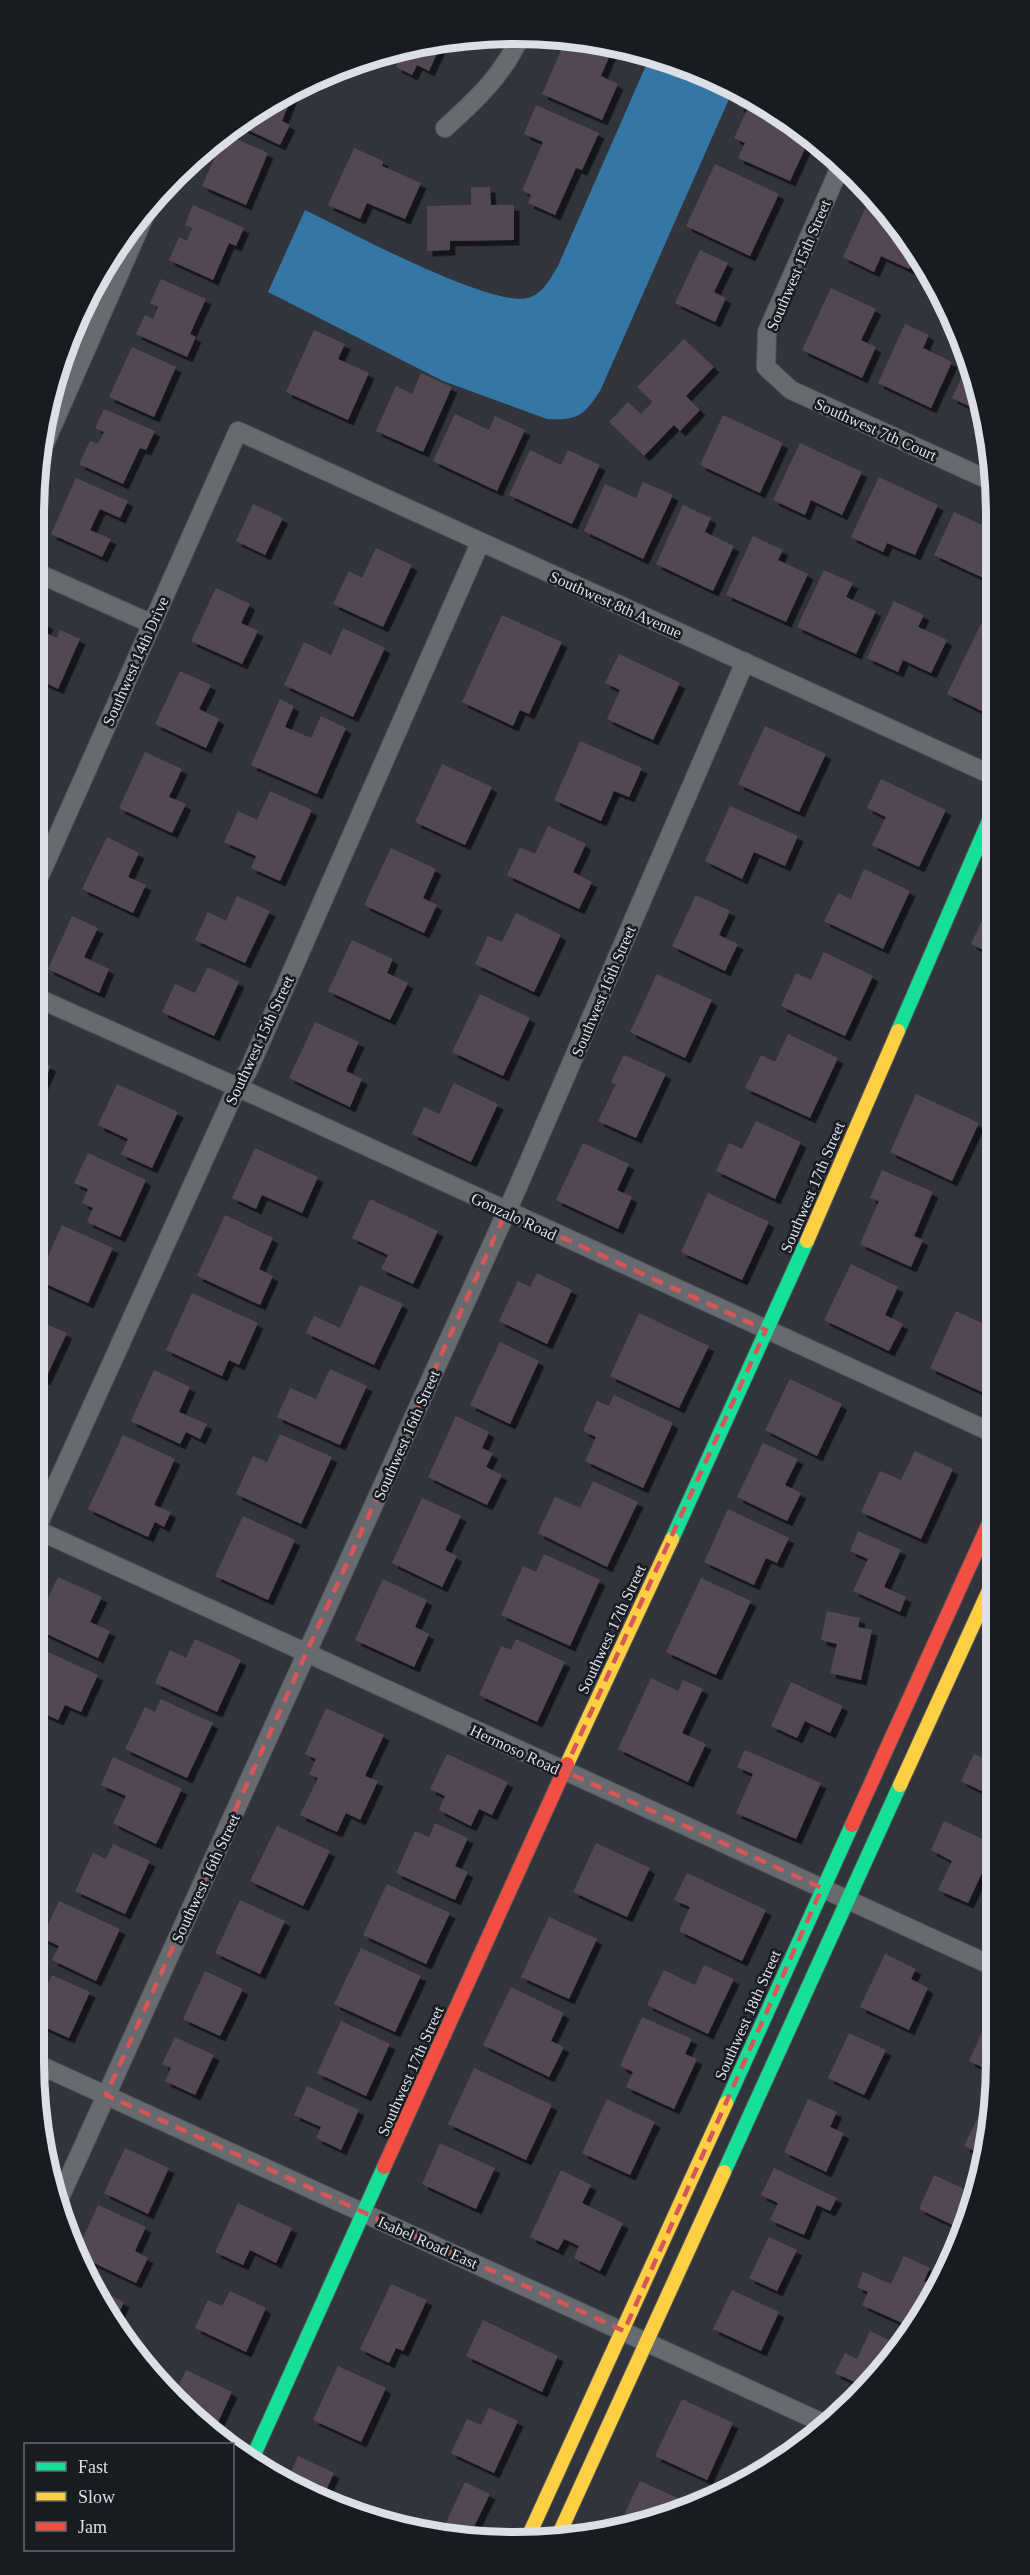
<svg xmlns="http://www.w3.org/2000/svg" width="1030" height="2575" viewBox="0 0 1030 2575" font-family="'Times New Roman',serif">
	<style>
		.water { fill: #3477a5 }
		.building { fill: #534752; filter: url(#shadow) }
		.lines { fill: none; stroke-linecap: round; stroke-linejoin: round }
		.street-casing { stroke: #515459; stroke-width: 20 }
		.fast-casing { stroke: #515459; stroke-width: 16 }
		.slow-casing { stroke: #515459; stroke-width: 16 }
		.jam-casing { stroke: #515459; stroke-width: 16 }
		.street { stroke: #676b6f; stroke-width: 18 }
		.fast { stroke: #16e098; stroke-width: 14 }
		.slow { stroke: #ffcf43; stroke-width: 14 }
		.jam { stroke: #f24e42; stroke-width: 14 }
		.marked { fill: none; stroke: #d75658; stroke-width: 4.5; stroke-dasharray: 12 8; stroke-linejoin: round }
		.labels { text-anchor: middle; stroke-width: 5; stroke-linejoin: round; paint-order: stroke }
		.street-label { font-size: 16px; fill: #dbdfe6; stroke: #181c21 }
		.rim { fill: none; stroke: #dbdfe6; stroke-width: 8 }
	</style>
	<defs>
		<filter id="shadow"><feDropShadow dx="5.5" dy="5.5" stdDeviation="0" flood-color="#0009"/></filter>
	</defs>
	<rect width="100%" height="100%" fill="#31353b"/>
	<!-- water -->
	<path class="water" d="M651,54l19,4 63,32 -132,299c-16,26 -23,32 -54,30l-104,-38 -175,-89 37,-82c38,18 192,102 226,87 13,-5 20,-20 27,-31z"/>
	<!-- building -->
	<g class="building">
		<path d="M567,37l20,2 25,11 -11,26 17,8 -16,36 -60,-26z"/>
		<path d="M443,41l-14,30 -12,-6 -5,10 -16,-8 8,-17 5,2 3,-6z"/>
		<path d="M296,86l-14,35 8,4 -10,20 -45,-21z"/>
		<path d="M743,95l40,19 22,20 -1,4 5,2 -19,41 -52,-23 7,-15 -11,-5 13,-28 -9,-4z"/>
		<path d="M536,105l63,28 -17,37 -6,-2 -21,47 -27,-12 3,-8 -9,-5 21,-48 -19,-8z"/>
		<path d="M225,134l43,19 -22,52 -44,-19z"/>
		<path d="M354,148l29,13 -1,5 39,17 -16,36 -38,-16 -7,16 -32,-14z"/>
		<path d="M715,164l64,30 -29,62 -64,-30z"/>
		<path d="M471,187h19l1,18h23v35l-64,1v9l-23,1v-45l44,-1z"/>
		<path d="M871,196l8,3 37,56 -7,14 -28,-13 -7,16 -31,-15z"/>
		<path d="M193,205l51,23 -8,18 -7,-3 -16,37 -44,-20 10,-23 8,4 5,-13 -7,-3z"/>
		<path d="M700,250l28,13 -14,29 12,6 -11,24 -40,-19z"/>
		<path d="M161,279l45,20 -16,35 6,3 -9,20 -51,-23 9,-19 8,4 5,-12 -8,-4z"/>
		<path d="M831,288l45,21 -15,31 15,7 -14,31 -60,-28z"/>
		<path d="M905,324l24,11 -6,13 29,14 -21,46 -53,-25z"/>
		<path d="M314,330l31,14 -7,15 31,14 -21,47 -62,-28z"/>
		<path d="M684,339l30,28 -28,29 14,14 -20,21 -6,-6 -30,31 -35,-34 19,-20 13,12 11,-12 -15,-15z"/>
		<path d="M132,347l44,20 -22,50 -45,-20z"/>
		<path d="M966,368l2,1 20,66 -16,-8 7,-16 -27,-13z"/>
		<path d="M421,373l31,14 -29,65 -47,-21 20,-45 16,8z"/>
		<path d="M104,409l51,22 -9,19 -6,-2 -17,36 -44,-20 11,-23 8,3 6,-12 -9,-4z"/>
		<path d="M455,414l34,16 6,-14 30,14 -28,61 -64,-30z"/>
		<path d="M723,415l60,28 -23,50 -60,-28z"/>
		<path d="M800,443l62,29 -20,43 -31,-15 -6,15 -32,-15z"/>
		<path d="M530,450l31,15 7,-15 32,15 -28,59 -63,-29z"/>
		<path d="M879,477l59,28 -23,50 -28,-12 -4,9 -32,-15z"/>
		<path d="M76,478l52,23 -8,17 -20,-9 -10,21 21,9 -9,18 -51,-23z"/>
		<path d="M643,482l30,13 -30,64 -59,-28 21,-47 31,14z"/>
		<path d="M253,504l30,14 -18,37 -29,-14z"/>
		<path d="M683,505l28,13 -6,14 29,14 -21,45 -57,-27z"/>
		<path d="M954,512l39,18 -1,52 -58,-27z"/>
		<path d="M753,536l30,14 -5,10 30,14 -22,48 -60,-27z"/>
		<path d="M376,548l36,17 -29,62 -50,-23 16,-33 13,7z"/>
		<path d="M824,570l29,13 -7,14 30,14 -20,43 -59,-27z"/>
		<path d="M216,588l34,16 -9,19 17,8 -16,33 -51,-23z"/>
		<path d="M894,601l30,14 -6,12 29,13 -16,33 -28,-13 -5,12 -31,-14z"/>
		<path d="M502,615l60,27 -33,72 -9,-4 -7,16 -51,-24z"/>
		<path d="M33,617l15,7 -4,8 13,6 3,-8 20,9 -22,50 -25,-12z"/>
		<path d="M981,624l12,6v68l-7,15 -39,-19z"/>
		<path d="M343,628l42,20 -32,69 -69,-32 20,-43 27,13z"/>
		<path d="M619,654l61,29 -27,57 -46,-21 13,-29 -15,-7z"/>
		<path d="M180,671l31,14 -12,24 20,10 -13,29 -51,-24z"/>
		<path d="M280,699l14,7 -9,21 26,11 10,-22 25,12 -29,66 -66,-29z"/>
		<path d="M765,726l61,28 -27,58 -61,-28z"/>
		<path d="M580,741l62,27 -13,29 -15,-6 -13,30 -47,-21z"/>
		<path d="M145,752l37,17 -13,28 17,7 -14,29 -53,-25z"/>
		<path d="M442,764l50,23 -27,58 -50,-23z"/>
		<path d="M881,779l65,31 -27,57 -47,-22 14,-28 -19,-9z"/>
		<path d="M270,791l42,19 -32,71 -29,-13 5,-12 -32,-14 14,-31 19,9z"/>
		<path d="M730,806l68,30 -13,30 -31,-14 -12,27 -37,-18z"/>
		<path d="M548,826l38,18 -13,28 19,10 -13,27 -72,-34 13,-28 15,7z"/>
		<path d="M107,837l32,16 -11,24 18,8 -13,28 -51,-24z"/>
		<path d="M391,848l45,21 -13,29 14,7 -13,28 -60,-28z"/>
		<path d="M864,869l46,22 -27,58 -59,-28 14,-28 13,6z"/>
		<path d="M696,895l34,16 -11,24 19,9 -13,27 -53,-25z"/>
		<path d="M237,896l33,15 -25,52 -50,-23 13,-28 18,9z"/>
		<path d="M986,912l8,5v38l-23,-11z"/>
		<path d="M516,913l45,22 -27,57 -59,-28 13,-28 14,6z"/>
		<path d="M72,916l26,12 -14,29 25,12 -10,24 -51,-24z"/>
		<path d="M352,940l41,19 -6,14 21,10 -18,37 -62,-29z"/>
		<path d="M824,952l49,24 -28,60 -64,-30 15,-33 15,7z"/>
		<path d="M208,967l31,15 -25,54 -52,-24 13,-28 20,9z"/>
		<path d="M657,974l55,26 -27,58 -55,-26z"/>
		<path d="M480,994l50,24 -27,58 -51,-24z"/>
		<path d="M315,1022l44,20 -13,29 16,8 -12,28 -61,-29z"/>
		<path d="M788,1034l50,24 -28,60 -65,-30 16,-33 14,7z"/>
		<path d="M624,1055l42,19 -30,64 -38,-17 18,-37 -5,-2z"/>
		<path d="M33,1058l18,8 -18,39z"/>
		<path d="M454,1083l44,21 -27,58 -59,-28 12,-27 15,7z"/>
		<path d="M117,1084l61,28 -26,56 -31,-14 7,-15 -30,-14z"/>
		<path d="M916,1094l63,29 -27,58 -62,-29z"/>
		<path d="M756,1121l45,21 -26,57 -59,-28 13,-28 13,6z"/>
		<path d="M583,1143l46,21 -12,26 15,7 -14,32 -62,-29z"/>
		<path d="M255,1148l63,29 -16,36 -40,-18 -6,14 -24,-11z"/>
		<path d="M88,1153l58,27 -26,57 -33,-15 6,-14 -11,-5 6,-14 -14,-6z"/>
		<path d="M882,1170l51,22 -19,44 9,4 -12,27 -51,-23 19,-43 -9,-3z"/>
		<path d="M708,1193l61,29 -27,58 -61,-28z"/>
		<path d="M370,1199l68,32 -25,53 -32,-15 7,-14 -36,-17z"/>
		<path d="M225,1215l48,23 -14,31 14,7 -13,29 -63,-29z"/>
		<path d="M62,1225l51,23 -25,55 -51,-23z"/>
		<path d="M851,1264l47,23 -13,28 18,9 -14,27 -65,-31z"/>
		<path d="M537,1273l35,17 -25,54 -48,-23 19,-40 12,6z"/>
		<path d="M360,1285l43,19 -29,61 -68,-32 8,-17 26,12z"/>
		<path d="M192,1293l66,30 -19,42 -10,-5 -7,16 -56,-26z"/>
		<path d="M956,1311l32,15 -3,7 10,5v60l-65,-30z"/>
		<path d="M639,1313l70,33 -30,62 -69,-32z"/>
		<path d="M35,1319l32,14 -22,47 -12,-6v-51z"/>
		<path d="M500,1342l39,19 -29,63 -40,-19z"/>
		<path d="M330,1369l37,17 -27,59 -63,-28 13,-29 26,11z"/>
		<path d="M154,1370l36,17 -11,25 28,12 -7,15 -14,-7 -6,12 -49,-23z"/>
		<path d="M790,1379l52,25 -25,52 -52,-26z"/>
		<path d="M614,1395l59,28 -30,65 -58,-27 11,-24 -13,-6 14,-30 12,5z"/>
		<path d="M456,1416l33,16 -7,16 11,5 -7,14 16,8 -15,30 -59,-28z"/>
		<path d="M280,1434l52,23 -31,67 -65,-30 17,-38 14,6z"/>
		<path d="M123,1435l52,24 -21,46 17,7 -7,15 -9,-5 -7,15 -60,-28z"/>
		<path d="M763,1443l35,16 -13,26 16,8 -14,28 -50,-24z"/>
		<path d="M915,1451l38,18 -32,70 -60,-27 19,-41 21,9z"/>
		<path d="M593,1481l45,21 -31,65 -69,-34 17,-36 25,11z"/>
		<path d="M422,1498l39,18 -16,34 12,6 -15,31 -50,-24z"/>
		<path d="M728,1509l61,29 -12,25 -11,-5 -12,27 -50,-23z"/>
		<path d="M243,1516l52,24 -27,60 -53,-24z"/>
		<path d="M858,1531l43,19 -17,37 22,10 -6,15 -47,-21 15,-32 -18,-8z"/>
		<path d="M544,1554l56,26 -30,66 -69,-31 22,-49 13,6z"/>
		<path d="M58,1577l44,20 -12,25 20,9 -12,27 -64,-30z"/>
		<path d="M701,1578l50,23 -35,74 -50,-23z"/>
		<path d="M383,1579l44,21 -12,27 14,7 -15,33 -59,-27z"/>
		<path d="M827,1611l33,7 -2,9 14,3 -11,50 -31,-7 7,-29 -16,-4z"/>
		<path d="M195,1639l46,21 -24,52 -62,-29 15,-33 16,8z"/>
		<path d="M516,1639l49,23 -28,60 -58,-27 22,-49 10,4z"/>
		<path d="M33,1645l65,30 -17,37 -16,-7 -7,15 -25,-11z"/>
		<path d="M651,1678l27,13 5,-11 20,9 -21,44 24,11 -18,38 -70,-33z"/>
		<path d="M791,1682l52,24 -13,27 -25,-12 -8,17 -26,-12z"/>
		<path d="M161,1699l52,24 -26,55 -62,-29 20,-42 10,5z"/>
		<path d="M326,1708l58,27 -19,41 13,5 -18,39 -14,-7 -9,19 -37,-17 18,-37 -9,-4 7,-15 -11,-5z"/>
		<path d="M33,1722l8,4 -8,18z"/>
		<path d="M996,1741v57l-35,-17 13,-27 13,6z"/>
		<path d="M745,1750l76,33 -25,56 -60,-26 17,-39 -16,-7z"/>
		<path d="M33,1754l10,5 -10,20z"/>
		<path d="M447,1754l61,28 -16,33 -13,-6 -8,17 -32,-16 6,-14 -15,-7z"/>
		<path d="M113,1757l69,32 -26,55 -43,-21 13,-27 -25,-11z"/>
		<path d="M944,1821l51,24 -27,58 -30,-13 14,-29 -21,-11z"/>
		<path d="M435,1823l33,15 -13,28 13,6 -13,28 -59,-27 19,-42 14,6z"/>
		<path d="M277,1826l53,25 -27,55 -53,-25z"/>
		<path d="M596,1843l54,25 -23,49 -54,-25z"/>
		<path d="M113,1844l37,17 -25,53 -50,-23 18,-38 13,6z"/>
		<path d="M687,1873l79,37 -24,51 -63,-30 11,-24 -16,-7z"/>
		<path d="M387,1884l63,29 -24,51 -63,-29z"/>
		<path d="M240,1900l45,21 -25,53 -45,-21z"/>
		<path d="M59,1901l61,28 -24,52 -44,-21 7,-14 -17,-8z"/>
		<path d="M549,1917l48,22 -28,60 -48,-22z"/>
		<path d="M361,1948l60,28 -26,56 -61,-28z"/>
		<path d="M885,1954l31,15 -5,10 17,9 -19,42 -49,-23z"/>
		<path d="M704,1965l30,14 -26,55 -61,-29 17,-35 31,15z"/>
		<path d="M205,1971l38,18 -23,47 -37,-17z"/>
		<path d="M52,1975l38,17 -21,46 -36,-16v-37l12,5z"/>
		<path d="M511,1987l53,26 -13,28 13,6 -15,30 -66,-32z"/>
		<path d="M642,2017l50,22 -7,15 12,5 -23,50 -48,-22 7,-15 -13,-6z"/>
		<path d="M988,2019l9,4 -2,50 -26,-12z"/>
		<path d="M341,2021l49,23 -24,52 -49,-23z"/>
		<path d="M849,2033l37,17 -22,45 -36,-17z"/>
		<path d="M175,2037l39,18 -19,40 -30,-14 6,-13 -9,-4z"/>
		<path d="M474,2068l78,37 -26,55 -78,-36z"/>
		<path d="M307,2086l52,24 -18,40 -25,-12 5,-11 -27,-12z"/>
		<path d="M992,2087h1l-12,67 -17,-8z"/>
		<path d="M607,2099l48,23 -25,53 -48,-22z"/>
		<path d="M808,2099l29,13 -7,15 14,6 -18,39 -42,-20z"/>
		<path d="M440,2143l55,25 -19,41 -54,-25z"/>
		<path d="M125,2148l44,20 -21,46 -44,-21z"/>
		<path d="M774,2168l63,30 -7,13 -13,-6 -13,30 -34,-15 8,-17 -17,-8z"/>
		<path d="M561,2170l30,15 -9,18 41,20 -23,48 -26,-13 5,-12 -15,-7 -6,11 -28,-13z"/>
		<path d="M934,2175l41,19 -14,35 -42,-20z"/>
		<path d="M238,2203l54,25 -16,35 -26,-13 -7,15 -28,-13z"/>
		<path d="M98,2205l48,22 -11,24 13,7 -12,25 -59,-28 -1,-2z"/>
		<path d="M769,2237l28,13 -20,41 -28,-13z"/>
		<path d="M904,2256l26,12 -6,13 10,5 -23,41 -49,-22 6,-13 -11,-5 6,-15 28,12z"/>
		<path d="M391,2284l36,16 -24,51 -7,-3 -7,15 -29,-14z"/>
		<path d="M91,2287l33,15 -10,22 -17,-23z"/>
		<path d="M732,2290l47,22 -18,39 -48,-22z"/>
		<path d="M230,2291l36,17 -20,44 -51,-24 13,-28 14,6z"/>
		<path d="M483,2320l75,36 -16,36 -76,-36z"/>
		<path d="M870,2331l31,15 -4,8 -34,32 -28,-13 10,-20 12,6z"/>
		<path d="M338,2366l48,22 -25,54 -48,-22z"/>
		<path d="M186,2370l46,22 -17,37 -41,-34z"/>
		<path d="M682,2399l51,24 -26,57 -52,-24z"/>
		<path d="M489,2408l29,13 -24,52 -43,-20 16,-34 14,6z"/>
		<path d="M298,2456l36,17 -12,26 -36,-16z"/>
		<path d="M640,2481l42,19 -6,12 -59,18z"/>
		<path d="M465,2482l25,12 -21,43 -7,1 -19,-9z"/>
	</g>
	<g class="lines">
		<defs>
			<g id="street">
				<path d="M445,128c31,-28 59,-54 76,-93"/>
				<path d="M841,165l-74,167 -1,35 25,23 202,92"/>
				<path d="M45,443l108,-246"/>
				<path d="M33,571l119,53"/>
				<path d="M33,839l19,9"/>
				<path d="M33,891l205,-460 756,345"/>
				<path d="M33,996l204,91 758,347"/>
				<path d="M33,1528l964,440"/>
				<path d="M33,1536l204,-449 11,-16 232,-528"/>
				<path d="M33,2062l790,361"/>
				<path d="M57,2204l459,-1013 229,-529"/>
			</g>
			<g id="fast">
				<path d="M898,1031l96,-222"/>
				<path d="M672,1539l135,-298"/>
				<path d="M726,2103l126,-278"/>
				<path d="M724,2172l176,-387"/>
				<path d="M252,2459l132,-292"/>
			</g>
			<g id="slow">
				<path d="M807,1241l91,-210"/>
				<path d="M567,1764l105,-225"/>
				<path d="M900,1785l96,-210"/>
				<path d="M559,2534l165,-362"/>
				<path d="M529,2535l197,-432"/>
			</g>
			<g id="jam">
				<path d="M852,1825l144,-317"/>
				<path d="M384,2167l183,-403"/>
			</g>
		</defs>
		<!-- street casing -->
		<use href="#street" class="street-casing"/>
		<!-- fast casing -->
		<use href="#fast" class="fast-casing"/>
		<!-- slow casing -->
		<use href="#slow" class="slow-casing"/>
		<!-- jam casing -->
		<use href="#jam" class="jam-casing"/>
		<!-- street -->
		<use href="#street" class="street"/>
		<!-- fast -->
		<use href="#fast" class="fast"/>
		<!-- slow -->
		<use href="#slow" class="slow"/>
		<!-- jam -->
		<use href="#jam" class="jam"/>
	</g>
	<!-- marked area -->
	<path class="marked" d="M506,1212l260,118 -202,441 258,117 -198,443 -518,-236z"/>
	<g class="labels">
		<!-- street labels -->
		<g class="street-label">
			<text transform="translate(798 265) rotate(-67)" y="6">Southwest 15th Street</text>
			<text transform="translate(876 429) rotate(24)" y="6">Southwest 7th Court</text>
			<text transform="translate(616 604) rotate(24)" y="6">Southwest 8th Avenue</text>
			<text transform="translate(135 661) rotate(-66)" y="6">Southwest 14th Drive</text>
			<text transform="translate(603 991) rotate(-67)" y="6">Southwest 16th Street</text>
			<text transform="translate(259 1040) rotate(-65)" y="6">Southwest 15th Street</text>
			<text transform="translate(812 1187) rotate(-67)" y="6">Southwest 17th Street</text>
			<text transform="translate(514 1216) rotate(25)" y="6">Gonzalo Road</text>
			<text transform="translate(406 1435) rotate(-66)" y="6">Southwest 16th Street</text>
			<text transform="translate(611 1629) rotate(-65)" y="6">Southwest 17th Street</text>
			<text transform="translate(515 1749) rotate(25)" y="6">Hermoso Road</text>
			<text transform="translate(205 1878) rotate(-65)" y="6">Southwest 16th Street</text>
			<text transform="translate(747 2015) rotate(-66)" y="6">Southwest 18th Street</text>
			<text transform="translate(410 2071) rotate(-66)" y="6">Southwest 17th Street</text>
			<text transform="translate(428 2242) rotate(24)" y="6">Isabel Road East</text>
		</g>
	</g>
	<!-- crop -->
	<path d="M0 0H1030V2575H0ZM515 44H515A471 471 0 0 1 986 515V2061A471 471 0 0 1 515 2532H515A471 471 0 0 1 44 2061V515A471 471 0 0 1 515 44Z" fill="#181c21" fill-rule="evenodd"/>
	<path class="rim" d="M515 44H515A471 471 0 0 1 986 515V2061A471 471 0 0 1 515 2532H515A471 471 0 0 1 44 2061V515A471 471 0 0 1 515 44Z"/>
	<!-- legend -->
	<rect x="24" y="2443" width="210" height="108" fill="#181c21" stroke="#666a70" stroke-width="1.5"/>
	<rect x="36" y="2462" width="30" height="9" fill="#16e098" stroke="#666a70" stroke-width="1.5"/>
	<text x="78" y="2473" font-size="18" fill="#dbdfe6">Fast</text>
	<rect x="36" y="2492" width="30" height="9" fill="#ffcf43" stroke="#666a70" stroke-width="1.5"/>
	<text x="78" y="2503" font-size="18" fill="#dbdfe6">Slow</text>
	<rect x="36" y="2522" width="30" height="9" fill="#f24e42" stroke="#666a70" stroke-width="1.5"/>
	<text x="78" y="2533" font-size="18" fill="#dbdfe6">Jam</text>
</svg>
